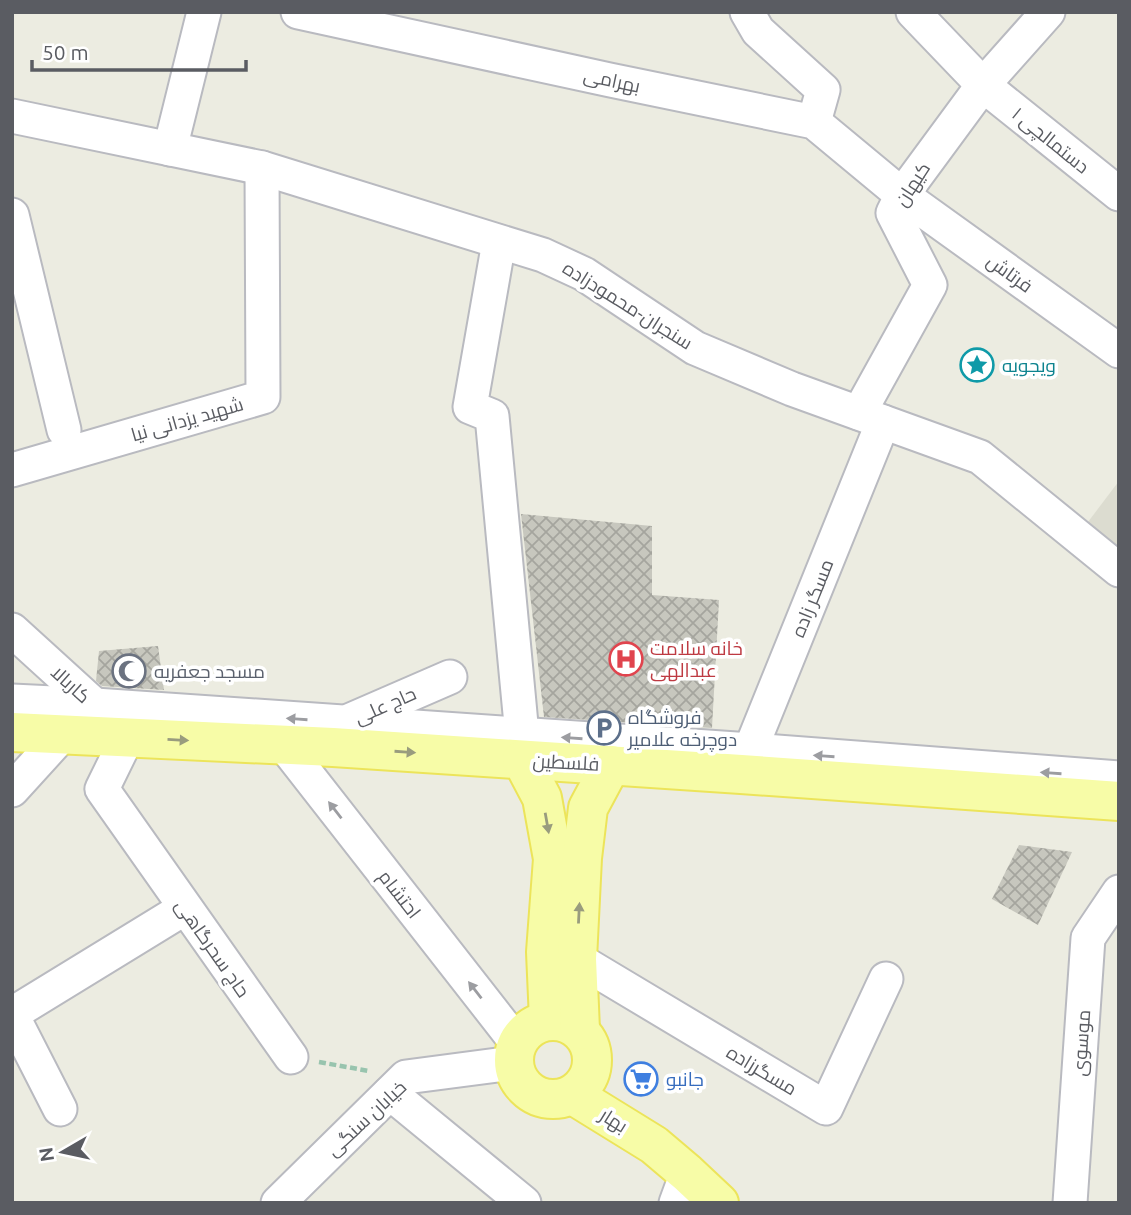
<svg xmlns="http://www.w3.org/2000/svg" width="1131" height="1215" viewBox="0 0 1131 1215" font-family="Ubuntu,Cairo,sans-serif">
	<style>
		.education { fill: #dcdcd0 }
		.building { fill: url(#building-cross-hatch) }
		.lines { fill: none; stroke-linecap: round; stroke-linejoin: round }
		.minor-casing { stroke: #b9bac0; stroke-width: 37 }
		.major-casing { stroke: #ece45a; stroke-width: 42 }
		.path { stroke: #98c4ae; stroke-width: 4.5; stroke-dasharray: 7 3.5; stroke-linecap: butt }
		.minor { stroke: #fff; stroke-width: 33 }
		.major { stroke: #f7fca7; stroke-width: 38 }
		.oneway { fill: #9c9da1 }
		.oneway2 { fill: #999c7e }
		.labels { text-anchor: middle; stroke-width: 7; stroke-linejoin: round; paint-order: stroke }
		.street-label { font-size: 19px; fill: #5a5c62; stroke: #fff }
		.culture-label { font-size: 19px; fill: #0d838f; stroke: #fff; text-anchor: start }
		.health-label { font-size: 19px; fill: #be3a42; stroke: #fff; text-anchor: start }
		.worship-label { font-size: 19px; fill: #5b616d; stroke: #fff; text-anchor: start }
		.service-label { font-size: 19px; fill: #4e5e75; stroke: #fff; text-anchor: start }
		.shop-label { font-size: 19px; fill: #366cbe; stroke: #fff; text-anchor: start }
	</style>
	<defs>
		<pattern id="building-cross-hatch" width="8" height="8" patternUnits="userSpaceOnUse" patternTransform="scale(1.75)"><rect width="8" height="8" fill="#c7c7be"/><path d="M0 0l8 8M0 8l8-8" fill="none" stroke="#a5a59e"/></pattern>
	</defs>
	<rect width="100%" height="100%" fill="#ecece1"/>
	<!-- education -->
	<path class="education" d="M1119,481v66l-31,-25z"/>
	<!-- building -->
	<g class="building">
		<path d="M521,514l131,12v69l67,5 -7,128 -168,-11z"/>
		<path d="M158,646l6,44 -62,-4 -6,-5 3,-30z"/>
		<path d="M1019,845l53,7 -34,73 -46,-26z"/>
	</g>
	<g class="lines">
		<defs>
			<g id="minor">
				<path d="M298,12l312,68 204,42 88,73 217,156"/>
				<path d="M747,12l11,19 65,59 -9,32"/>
				<path d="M913,12l70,73 136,109"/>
				<path d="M12,116l250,52 281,87 41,19 111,74 97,41 188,68 139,113"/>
				<path d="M170,149l34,-137"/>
				<path d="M12,215l52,215"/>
				<path d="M499,242l-29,165 22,9 30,319"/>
				<path d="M859,413l71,-128 -37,-72 9,-18 81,-110 65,-73"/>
				<path d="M12,470l251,-73 -1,-229"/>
				<path d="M12,630l89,81"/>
				<path d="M12,701l83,4 656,45 368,28"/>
				<path d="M351,720l99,-43"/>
				<path d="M127,738l-25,51 189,268"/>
				<path d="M284,745l233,298"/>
				<path d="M743,768l140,-346"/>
				<path d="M12,790l50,-55"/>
				<path d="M577,959l249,149 60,-129"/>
				<path d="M12,1014l173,-106"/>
				<path d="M12,1015l48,94"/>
				<path d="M390,1093l134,110"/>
				<path d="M278,1203l128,-126 107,-14"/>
				<path d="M676,1203l11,-30"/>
				<path d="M1070,1203l18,-265 31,-46"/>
			</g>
			<g id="major">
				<path d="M12,732l321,15 408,27 378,27"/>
				<path d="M522,760l20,38 11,61 -7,93 3,68"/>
				<circle cx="553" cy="1060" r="39"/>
				<path d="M580,1030l-3,-71 5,-101 6,-50 23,-43"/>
				<path d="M573,1095l81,50 33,28 32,30"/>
			</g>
		</defs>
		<!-- minor casing -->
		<use href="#minor" class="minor-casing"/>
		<!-- major casing -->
		<use href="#major" class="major-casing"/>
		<!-- path -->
		<path class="path" d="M319,1062l50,9"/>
		<!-- minor -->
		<use href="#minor" class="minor"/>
		<!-- major -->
		<use href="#major" class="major"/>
	</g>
	<!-- one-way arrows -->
	<defs><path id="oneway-solid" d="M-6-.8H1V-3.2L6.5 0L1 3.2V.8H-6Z" transform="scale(1.75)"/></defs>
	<g class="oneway">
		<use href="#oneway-solid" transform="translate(297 719) rotate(-176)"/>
		<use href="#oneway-solid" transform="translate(572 738) rotate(-176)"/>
		<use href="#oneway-solid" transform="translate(824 756) rotate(-176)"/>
		<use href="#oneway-solid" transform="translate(1051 773) rotate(-176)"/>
		<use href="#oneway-solid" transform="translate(335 810) rotate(-128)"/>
		<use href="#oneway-solid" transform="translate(475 990) rotate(-128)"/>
	</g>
	<g class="oneway2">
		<use href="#oneway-solid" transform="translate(178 740) rotate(3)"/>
		<use href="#oneway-solid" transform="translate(405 752) rotate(4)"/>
		<use href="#oneway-solid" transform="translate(547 823) rotate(80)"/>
		<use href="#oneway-solid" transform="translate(579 913) rotate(-87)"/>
	</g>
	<!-- icons -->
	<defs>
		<symbol id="sight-ring" viewBox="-11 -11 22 22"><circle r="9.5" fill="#fff" stroke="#0f9aa8" stroke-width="1.5"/><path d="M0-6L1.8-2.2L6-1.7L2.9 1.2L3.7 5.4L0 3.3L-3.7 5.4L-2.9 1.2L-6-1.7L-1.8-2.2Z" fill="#0f9aa8"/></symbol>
		<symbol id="hospital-ring" viewBox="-11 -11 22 22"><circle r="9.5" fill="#fff" stroke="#e0444e" stroke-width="1.5"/><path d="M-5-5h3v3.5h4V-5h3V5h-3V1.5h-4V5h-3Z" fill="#e0444e"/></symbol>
		<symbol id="mosque-ring" viewBox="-11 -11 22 22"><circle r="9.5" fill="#fff" stroke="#6b7280" stroke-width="1.5"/><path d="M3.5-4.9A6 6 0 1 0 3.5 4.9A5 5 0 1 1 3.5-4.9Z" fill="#6b7280"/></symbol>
		<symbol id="parking-ring" viewBox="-11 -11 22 22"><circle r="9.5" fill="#fff" stroke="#5c6f8a" stroke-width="1.5"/><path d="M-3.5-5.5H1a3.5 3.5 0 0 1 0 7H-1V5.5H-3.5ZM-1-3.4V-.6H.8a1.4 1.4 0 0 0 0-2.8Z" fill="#5c6f8a"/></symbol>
		<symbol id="supermarket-ring" viewBox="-11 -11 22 22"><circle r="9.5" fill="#fff" stroke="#3f7fe0" stroke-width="1.5"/><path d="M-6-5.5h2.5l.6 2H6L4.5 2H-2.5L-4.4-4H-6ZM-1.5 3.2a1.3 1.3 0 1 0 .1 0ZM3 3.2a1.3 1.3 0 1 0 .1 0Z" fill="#3f7fe0"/></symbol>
	</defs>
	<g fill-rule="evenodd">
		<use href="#sight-ring" x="958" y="346" width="38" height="38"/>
		<use href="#hospital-ring" x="607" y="640" width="38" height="38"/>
		<use href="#mosque-ring" x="110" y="652" width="38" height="38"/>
		<use href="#parking-ring" x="585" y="709" width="38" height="38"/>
		<use href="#supermarket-ring" x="622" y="1060" width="38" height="38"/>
	</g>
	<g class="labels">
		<!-- street labels -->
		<g class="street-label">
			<text transform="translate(612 80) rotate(12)" y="7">بهرامی</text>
			<text transform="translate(1051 140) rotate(39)" y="7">دستمالچی ۱</text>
			<text transform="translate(912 184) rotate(-57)" y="7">کیهان</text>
			<text transform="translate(1010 273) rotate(36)" y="7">فرتاش</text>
			<text transform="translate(628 305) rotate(32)" y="7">سنجران-محمودزاده</text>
			<text transform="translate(187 419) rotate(-16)" y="7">شهید یزدانی نیا</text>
			<text transform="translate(812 598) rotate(-68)" y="7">مسگر زاده</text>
			<text transform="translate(71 684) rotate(42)" y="7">کاربالا</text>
			<text transform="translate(385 705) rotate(-24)" y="7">حاج علی</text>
			<text transform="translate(566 762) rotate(3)" y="7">فلسطین</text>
			<text transform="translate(400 894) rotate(52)" y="7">احتشام</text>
			<text transform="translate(213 948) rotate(55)" y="7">حاج سحرگاهی</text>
			<text transform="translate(1081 1043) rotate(-86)" y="7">موسوی</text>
			<text transform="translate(762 1070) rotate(31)" y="7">مسگرزاده</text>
			<text transform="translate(366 1118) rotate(-43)" y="7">خیابان سنگی</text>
			<text transform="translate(614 1120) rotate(32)" y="7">بهار</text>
		</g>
		<!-- culture labels -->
		<g class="culture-label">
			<text x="1002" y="372">ویجویه</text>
		</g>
		<!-- health labels -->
		<g class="health-label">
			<text x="650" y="655">خانه سلامت<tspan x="650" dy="22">عبدالهی</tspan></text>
		</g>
		<!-- worship labels -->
		<g class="worship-label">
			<text x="154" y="678">مسجد جعفریه</text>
		</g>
		<!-- service labels -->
		<g class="service-label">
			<text x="628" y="724">فروشگاه<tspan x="628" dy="22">دوچرخه علامیر</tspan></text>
		</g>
		<!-- shop labels -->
		<g class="shop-label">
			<text x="666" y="1086">جانبو</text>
		</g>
	</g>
	<!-- border -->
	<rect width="1131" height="1215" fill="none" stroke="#5a5c62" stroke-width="28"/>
	<!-- north arrow -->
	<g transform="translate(63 1152) rotate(261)" stroke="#ffffff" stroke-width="5" paint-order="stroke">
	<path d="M0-5L12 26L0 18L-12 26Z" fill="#5a5c62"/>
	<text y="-10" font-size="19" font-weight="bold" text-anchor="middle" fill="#5a5c62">N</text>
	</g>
	<!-- scale -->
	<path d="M32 60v10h214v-10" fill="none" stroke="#5a5c62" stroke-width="3.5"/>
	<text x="42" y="60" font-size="21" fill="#5a5c62" stroke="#ffffff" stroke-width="5" paint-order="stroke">50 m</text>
</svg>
